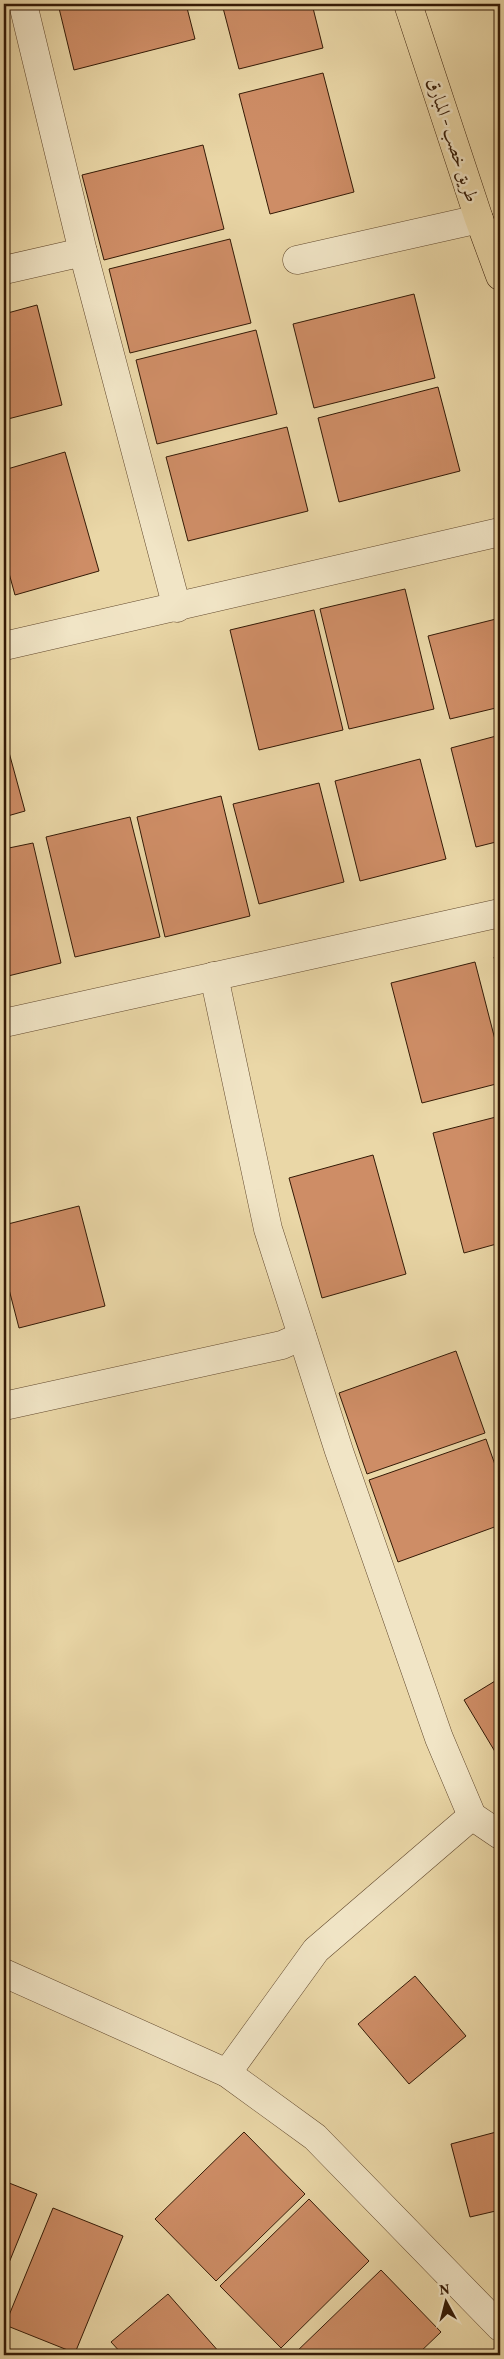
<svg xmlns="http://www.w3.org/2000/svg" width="504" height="2359" viewBox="0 0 504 2359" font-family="Vollkorn,Amiri,serif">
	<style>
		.building { fill: #ce8d66; stroke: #341a06 }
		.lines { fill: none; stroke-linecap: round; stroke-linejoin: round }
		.minor-casing { stroke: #62492e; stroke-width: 29 }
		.major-casing { stroke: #341a06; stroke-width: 29 }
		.minor { stroke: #f1e5c6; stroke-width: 28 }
		.major { stroke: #ead7a7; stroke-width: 28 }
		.labels { text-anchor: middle; stroke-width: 5; stroke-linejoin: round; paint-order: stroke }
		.street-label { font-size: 18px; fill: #341a06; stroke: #f1e5c6 }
	</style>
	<rect width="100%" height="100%" fill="#ead7a7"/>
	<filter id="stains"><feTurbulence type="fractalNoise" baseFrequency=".004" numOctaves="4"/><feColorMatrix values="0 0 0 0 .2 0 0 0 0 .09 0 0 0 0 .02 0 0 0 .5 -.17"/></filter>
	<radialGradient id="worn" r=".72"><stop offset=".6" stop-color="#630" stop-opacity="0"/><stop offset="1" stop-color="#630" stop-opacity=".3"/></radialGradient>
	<!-- building -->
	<g class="building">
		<path d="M58,4h128l9,35 -121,31z"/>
		<path d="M222,4h90l11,44 -84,21z"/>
		<path d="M323,73l31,119 -84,22 -31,-120z"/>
		<path d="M203,145l21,84 -120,31 -22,-85z"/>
		<path d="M230,239l21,84 -121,30 -21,-84z"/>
		<path d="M414,294l21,84 -121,30 -21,-84z"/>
		<path d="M37,305l25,100 -58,15v-106z"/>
		<path d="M256,330l21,84 -120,30 -21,-84z"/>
		<path d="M438,387l22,84 -121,31 -21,-84z"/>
		<path d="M287,427l21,84 -120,30 -22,-84z"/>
		<path d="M65,452l34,119 -84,24 -11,-40v-85z"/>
		<path d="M405,589l29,120 -85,20 -29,-120z"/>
		<path d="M314,610l29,120 -84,20 -29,-120z"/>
		<path d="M500,618v89l-50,12 -22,-83z"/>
		<path d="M4,734l21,77 -21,6z"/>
		<path d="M500,735v106l-24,6 -25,-99z"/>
		<path d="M420,759l26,100 -86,22 -25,-100z"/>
		<path d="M319,783l25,99 -85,22 -26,-100z"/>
		<path d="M221,796l29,120 -85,21 -28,-120z"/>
		<path d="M130,817l30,120 -85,20 -29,-120z"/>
		<path d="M33,843l28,120 -57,14v-128z"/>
		<path d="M500,956v26l-6,-25z"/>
		<path d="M475,962l25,97v24l-78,20 -31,-120z"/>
		<path d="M500,1116v127l-36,10 -31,-120z"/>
		<path d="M373,1155l33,119 -84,24 -33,-120z"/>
		<path d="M79,1206l26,100 -86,22 -15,-58v-45z"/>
		<path d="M456,1351l29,82 -118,41 -28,-81z"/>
		<path d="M486,1439l14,40v46l-102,37 -29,-82z"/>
		<path d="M500,1678v82l-36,-60z"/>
		<path d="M415,1976l51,60 -57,48 -51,-60z"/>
		<path d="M500,2131v79l-30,7 -19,-73z"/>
		<path d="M244,2132l61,62 -89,87 -61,-62z"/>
		<path d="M4,2181l33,13 -33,81z"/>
		<path d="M309,2199l60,62 -88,87 -61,-62z"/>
		<path d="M53,2208l70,28 -48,117 -70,-28z"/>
		<path d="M381,2270l60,62 -24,23h-124z"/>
		<path d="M168,2294l52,59 -2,2h-95l-12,-13z"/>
	</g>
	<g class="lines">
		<defs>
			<g id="minor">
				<path d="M23,4l60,248 94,356"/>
				<path d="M297,260l182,-41"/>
				<path d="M4,270l79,-18"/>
				<path d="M4,646l496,-114"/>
				<path d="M214,976l54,253 71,222 100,287 33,78 28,19"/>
				<path d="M4,1023l496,-110"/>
				<path d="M4,1406l278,-61 20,-9"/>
				<path d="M4,1973l223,100 88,64 185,190"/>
				<path d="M227,2073l89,-123 156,-134"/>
			</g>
			<path id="major" d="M408,4l71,215 21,57"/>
		</defs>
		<!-- minor casing -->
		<use href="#minor" class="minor-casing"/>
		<!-- major casing -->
		<use href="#major" class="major-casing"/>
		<!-- minor -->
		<use href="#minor" class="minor"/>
		<!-- major -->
		<use href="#major" class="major"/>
	</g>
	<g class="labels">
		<!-- street labels -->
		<g class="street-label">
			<text transform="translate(453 140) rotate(72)" y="6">طريق خصب - المبارق</text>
		</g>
	</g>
	<!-- margin -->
	<rect width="504" height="2359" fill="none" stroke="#ead7a7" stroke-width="20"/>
	<rect x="5" y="5" width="494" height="2349" fill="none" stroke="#341a06" stroke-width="2.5"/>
	<rect x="10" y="10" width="484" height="2339" fill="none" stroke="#341a06"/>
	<!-- north arrow -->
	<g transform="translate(446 2302) rotate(353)" stroke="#f1e5c6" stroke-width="4" paint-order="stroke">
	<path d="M0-4L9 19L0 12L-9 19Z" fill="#341a06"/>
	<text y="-8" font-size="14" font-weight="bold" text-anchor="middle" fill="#341a06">N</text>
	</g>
	<rect width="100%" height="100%" filter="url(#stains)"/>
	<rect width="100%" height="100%" fill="url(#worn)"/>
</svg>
